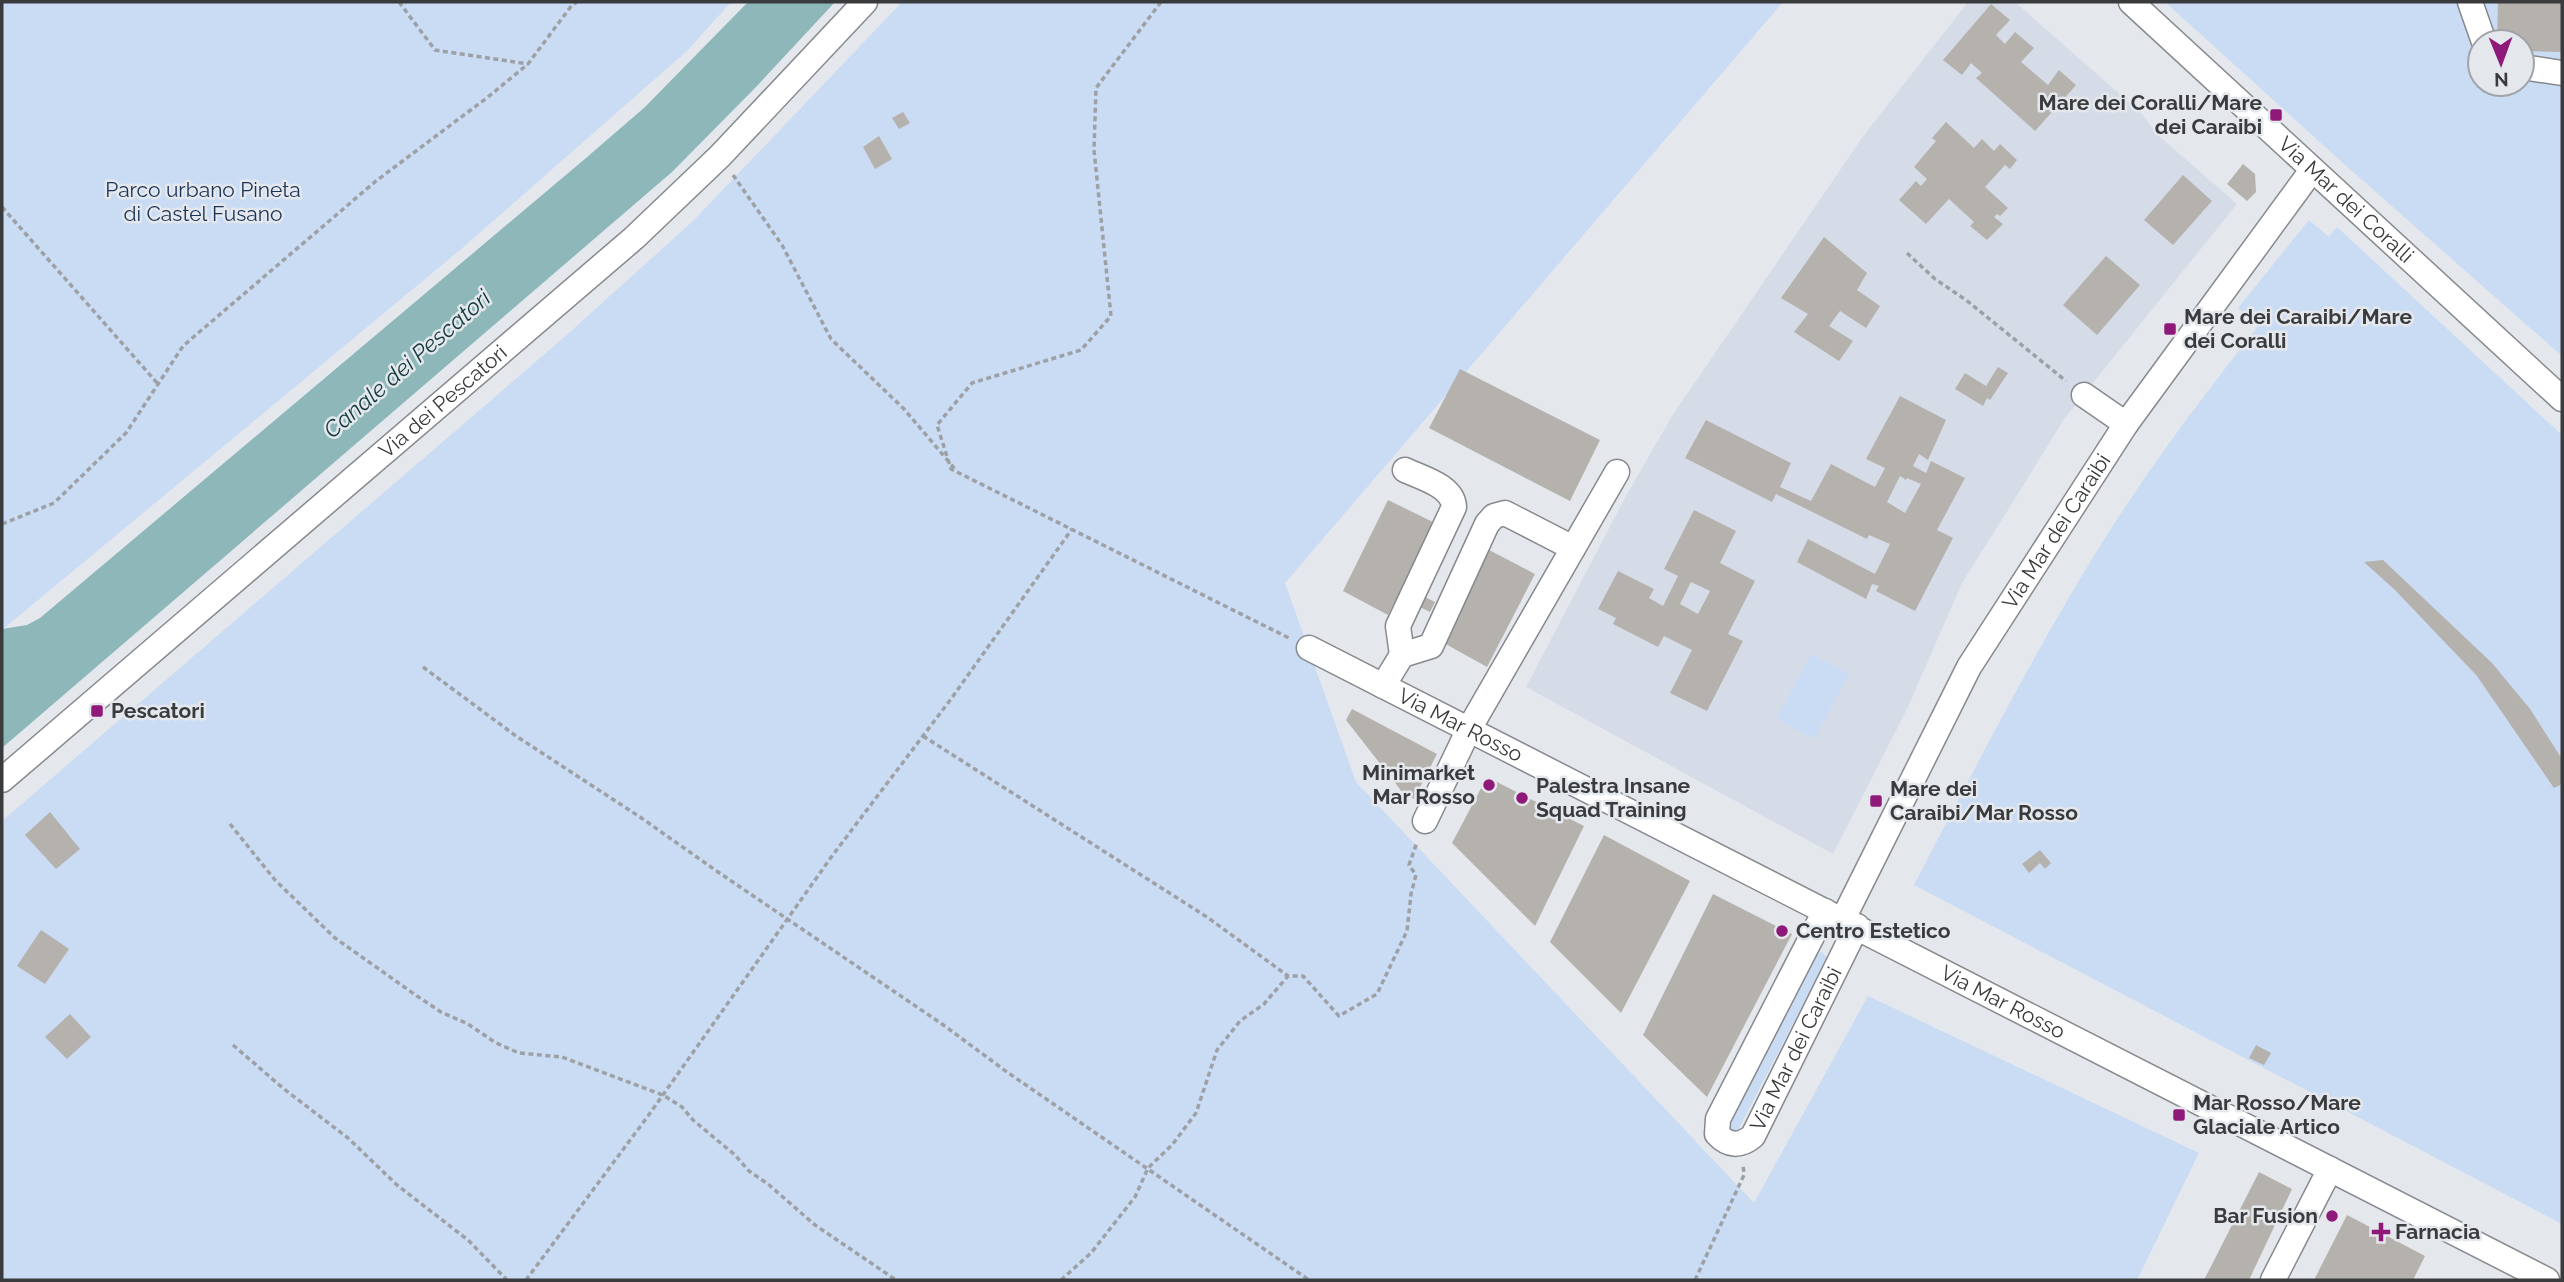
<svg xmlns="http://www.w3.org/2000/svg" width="2564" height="1282" viewBox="0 0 2564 1282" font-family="Raleway,sans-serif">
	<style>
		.built { fill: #d5dce8 }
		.green { fill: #cadbf4; fill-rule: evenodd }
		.water { fill: #8eb7ba }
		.building { fill: #b5b1ac; fill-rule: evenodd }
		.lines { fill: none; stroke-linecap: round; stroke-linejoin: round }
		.minor-casing { stroke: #86898e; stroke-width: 27 }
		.path { stroke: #9da0a4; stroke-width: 3.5; stroke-dasharray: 5 3.5; stroke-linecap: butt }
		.minor { stroke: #fff; stroke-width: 24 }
		.poi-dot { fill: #8f1979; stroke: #e4e8ed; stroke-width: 2.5 }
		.labels { text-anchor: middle; stroke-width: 5; stroke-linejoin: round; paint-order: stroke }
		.poi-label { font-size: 21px; font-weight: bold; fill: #393b3d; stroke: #e4e8ed; text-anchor: start }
		.park-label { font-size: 21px; fill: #1a3358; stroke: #e4e8ed }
		.street-label { font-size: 21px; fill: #393b3d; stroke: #e4e8ed }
		.water-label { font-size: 23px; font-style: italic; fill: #133b3e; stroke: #e4e8ed }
	</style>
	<rect width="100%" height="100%" fill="#e4e8ed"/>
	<!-- built -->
	<path class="built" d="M1968,2h47l126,111 18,23 78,68 -173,215 -46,75 -56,89 -55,126 -74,145 -307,-167 100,-191 46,-80 192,-281z"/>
	<!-- green -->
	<g class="green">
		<path d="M2,2h729l-44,49 -227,199 -458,380z"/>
		<path d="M902,2h881l-498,581 71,199 398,421 114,-207 331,157 -62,127h-2135v-459l559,-481 132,-119z"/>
		<path d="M2165,2h340v39l57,2v313l-218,-192zM2480,42h42v42h-42z"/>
		<path d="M2309,220l20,17 8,-10 225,208v789l-648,-339c63,-121 125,-243 198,-358 45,-70 95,-136 147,-202l-21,-17z"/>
		<path d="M1811,654l38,20 -35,65 -38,-20z"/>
		<path d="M1822,952l5,6 -89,172 -2,2 -7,-1v-6l87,-171z"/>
	</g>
	<!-- water -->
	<path class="water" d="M748,2h87l-79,85 -84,85 -670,576v-119l25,-4 13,-7 546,-460 59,-51z"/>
	<!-- building -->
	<g class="building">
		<path d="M2498,2h64v50l-40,-1v-9h-25z"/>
		<path d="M1991,4l19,16 -14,15 9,9 10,-12 19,16 -13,14 27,23 11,-15 17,15 -41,46 -59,-53 6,-5 -11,-10 -9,12 -19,-15z"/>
		<path d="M903,112l7,11 -11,6 -7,-11z"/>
		<path d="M1946,122l28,26 8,-9 12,12 6,-7 17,16 -7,9 -5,-4 -20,22 23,21 -8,8 -3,-2 -3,3 9,7 -16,16 -17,-14 4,-4 -25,-23 -23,25 -27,-24 17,-19 5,5 6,-7 -13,-12 22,-26 -4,-3z"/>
		<path d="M879,136l13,23 -17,10 -12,-22z"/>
		<path d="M2243,164l12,10 1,18 -9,9 -20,-17z"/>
		<path d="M2183,175l29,26 -39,44 -29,-25z"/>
		<path d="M1824,237l43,36 -10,17 23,16 -14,22 -26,-17 -11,15 24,15 -14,20 -45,-29 14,-18 -27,-16z"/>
		<path d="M2106,256l34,29 -43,50 -34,-30z"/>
		<path d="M1998,367l10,6 -18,27 -3,-2 -4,8 -28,-17 10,-16 21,13z"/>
		<path d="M1460,369l140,71 -30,61 -141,-73z"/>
		<path d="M1900,396l46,24 -18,40 -9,-6 -6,12 13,7 5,-12 34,17 -28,52 16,8 -38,73 -39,-20 3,-5 -7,-2 -6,15 -69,-37 11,-23 67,35 15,-30 -21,-9 -2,4 -91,-45 -4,8 -87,-44 21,-38 85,43 -11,24 31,14 20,-37 44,23 10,-19 -19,-9zM1900,476l6,4 1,-2 14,6 -16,29 -18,-11z"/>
		<path d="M1388,500l47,23 -47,92 -45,-24z"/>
		<path d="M1694,510l42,21 -16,32 35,18 -27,53 15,7 -36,70 -37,-18 22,-43 -28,-14 -6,11 -45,-23 3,-6 -18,-9 20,-38 36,18 -5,9 14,8 15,-30 -14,-7zM1691,582l19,9 -12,23 -18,-10z"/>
		<path d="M1489,550l46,24 -48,93 -45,-25z"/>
		<path d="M2383,560l109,103 38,46 32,50v25l-8,4 -77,-112 -82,-86 -31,-28z"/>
		<path d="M1417,593l18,9 -5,10 -18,-9z"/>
		<path d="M1352,709l85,45 -23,45 -11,-6 -57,-73z"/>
		<path d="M1487,777l97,49 -49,100 -83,-83z"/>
		<path d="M50,812l30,37 -24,20 -31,-34z"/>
		<path d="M1604,835l86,46 -69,132 -71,-71z"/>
		<path d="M2040,850l11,13 -6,6 -5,-6 -11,10 -7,-9z"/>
		<path d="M1713,894l79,40 -85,163 -64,-62z"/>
		<path d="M41,930l28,19 -24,35 -28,-18z"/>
		<path d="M70,1014l21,23 -24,22 -22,-22z"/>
		<path d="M2256,1045l15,8 -7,12 -15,-7z"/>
		<path d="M2259,1172l33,17 -43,91h-45z"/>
		<path d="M2347,1215l78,41 -12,24h-99z"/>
	</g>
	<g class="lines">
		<defs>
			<g id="minor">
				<path id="s1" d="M2131,2l431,397"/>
				<path d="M2470,2l14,40"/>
				<path d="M2522,67l40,6"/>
				<path d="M2084,395l42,29"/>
				<path id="s2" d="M1309,648l1238,632"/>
				<path d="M1402,655l-4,-29 56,-119c-1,-21 -32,-29 -49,-37"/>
				<path d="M1383,686l19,-31 29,-9 56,-122 7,-8 11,-3 68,35"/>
				<path id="s3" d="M2,780l632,-542 86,-82 145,-154"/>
				<path d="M1425,821l44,-92 148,-257"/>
				<path id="s4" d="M1825,911l-107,208 -1,15c11,12 23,13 36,2l104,-210"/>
				<path id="s5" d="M1843,919l126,-252 157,-243 186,-254"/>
				<path d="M2273,1280l57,-111"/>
			</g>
		</defs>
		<!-- minor casing -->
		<use href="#minor" class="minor-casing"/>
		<!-- path -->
		<g class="path">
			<path d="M399,2l36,48 93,14"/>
			<path d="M1161,2l-65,86 -2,62 17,166 -30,34 -109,33 -35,42 14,44 338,169"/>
			<path d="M733,175l49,70 49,94 73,70 51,60"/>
			<path d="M2,207l156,177"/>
			<path d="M1907,253l28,26 31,21 100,81"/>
			<path d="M2,524l52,-21 72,-70 57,-87 193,-165 112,-84 40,-33 44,-59 5,-3"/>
			<path d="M423,667l93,69 124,81 78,55 224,152 65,48 302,208"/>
			<path d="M923,736l284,181 81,59"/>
			<path d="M230,824l45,56 60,58 82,58 24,16 27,12 28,19 23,10 43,4 101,38 19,12 11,13 42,35 14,16 19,13 47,41 81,55"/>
			<path d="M233,1045l51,44 64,49 49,47 71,55 39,40"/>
			<path d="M526,1280l122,-164 184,-260 119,-157 121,-170"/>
			<path d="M1061,1280l30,-27 44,-56 13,-29 24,-23 24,-32 21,-63 23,-29 24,-17 24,-28h15l36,40 38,-22 30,-63 4,-37 5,-19 -7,-10 8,-23"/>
			<path d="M1695,1280l49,-105 -1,-11"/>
		</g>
		<!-- minor -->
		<use href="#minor" class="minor"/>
	</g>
	<!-- markers -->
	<g class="poi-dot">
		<rect x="2269" y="108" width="14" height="14" rx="3.5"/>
		<rect x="2163" y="322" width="14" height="14" rx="3.5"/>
		<rect x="90" y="704" width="14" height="14" rx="3.5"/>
		<circle cx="1489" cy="785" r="7"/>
		<circle cx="1522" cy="798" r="7"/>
		<rect x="1869" y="794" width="14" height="14" rx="3.5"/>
		<circle cx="1782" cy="931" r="7"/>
		<rect x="2172" y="1108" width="14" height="14" rx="3.5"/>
		<circle cx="2332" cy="1216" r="7"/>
		<path d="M2377.5 1221.5h7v7h7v7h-7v7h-7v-7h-7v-7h7z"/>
	</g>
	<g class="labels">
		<!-- poi labels -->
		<g class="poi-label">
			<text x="2262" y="110" text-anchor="end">Mare dei Coralli/Mare<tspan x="2262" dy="24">dei Caraibi</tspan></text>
			<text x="2184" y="324">Mare dei Caraibi/Mare<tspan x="2184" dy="24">dei Coralli</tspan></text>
			<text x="111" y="718">Pescatori</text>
			<text x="1475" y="780" text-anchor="end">Minimarket<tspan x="1475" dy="24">Mar Rosso</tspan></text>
			<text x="1536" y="793">Palestra Insane<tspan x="1536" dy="24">Squad Training</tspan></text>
			<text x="1890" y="796">Mare dei<tspan x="1890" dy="24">Caraibi/Mar Rosso</tspan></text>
			<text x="1796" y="938">Centro Estetico</text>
			<text x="2193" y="1110">Mar Rosso/Mare<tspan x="2193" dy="24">Glaciale Artico</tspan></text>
			<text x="2318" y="1223" text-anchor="end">Bar Fusion</text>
			<text x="2395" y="1239">Farnacia</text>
		</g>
		<!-- park labels -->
		<g class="park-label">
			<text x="203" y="197">Parco urbano Pineta<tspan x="203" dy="24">di Castel Fusano</tspan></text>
		</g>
		<!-- street labels -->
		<g class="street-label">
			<text dy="7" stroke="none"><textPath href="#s1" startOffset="292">Via Mar dei Coralli</textPath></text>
			<text dy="7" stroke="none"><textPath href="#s3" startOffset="581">Via dei Pescatori</textPath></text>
			<text dy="7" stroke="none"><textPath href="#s5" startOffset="443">Via Mar dei Caraibi</textPath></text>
			<text dy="7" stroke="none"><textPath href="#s2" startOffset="170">Via Mar Rosso</textPath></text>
			<text dy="7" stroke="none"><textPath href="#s2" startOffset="779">Via Mar Rosso</textPath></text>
			<text dy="7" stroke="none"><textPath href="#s4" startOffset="387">Via Mar dei Caraibi</textPath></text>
		</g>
		<!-- water labels -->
		<g class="water-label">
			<text transform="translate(407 364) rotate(-41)" y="8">Canale dei Pescatori</text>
		</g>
	</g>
	<!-- border -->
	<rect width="2564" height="1282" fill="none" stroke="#393b3d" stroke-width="7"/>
	<!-- north arrow -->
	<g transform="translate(2501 63) rotate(179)"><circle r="33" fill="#e4e8ed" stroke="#a0a3a7" stroke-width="2"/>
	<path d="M0-5L12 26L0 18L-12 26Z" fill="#8f1979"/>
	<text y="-10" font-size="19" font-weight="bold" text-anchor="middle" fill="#393b3d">N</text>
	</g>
</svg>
